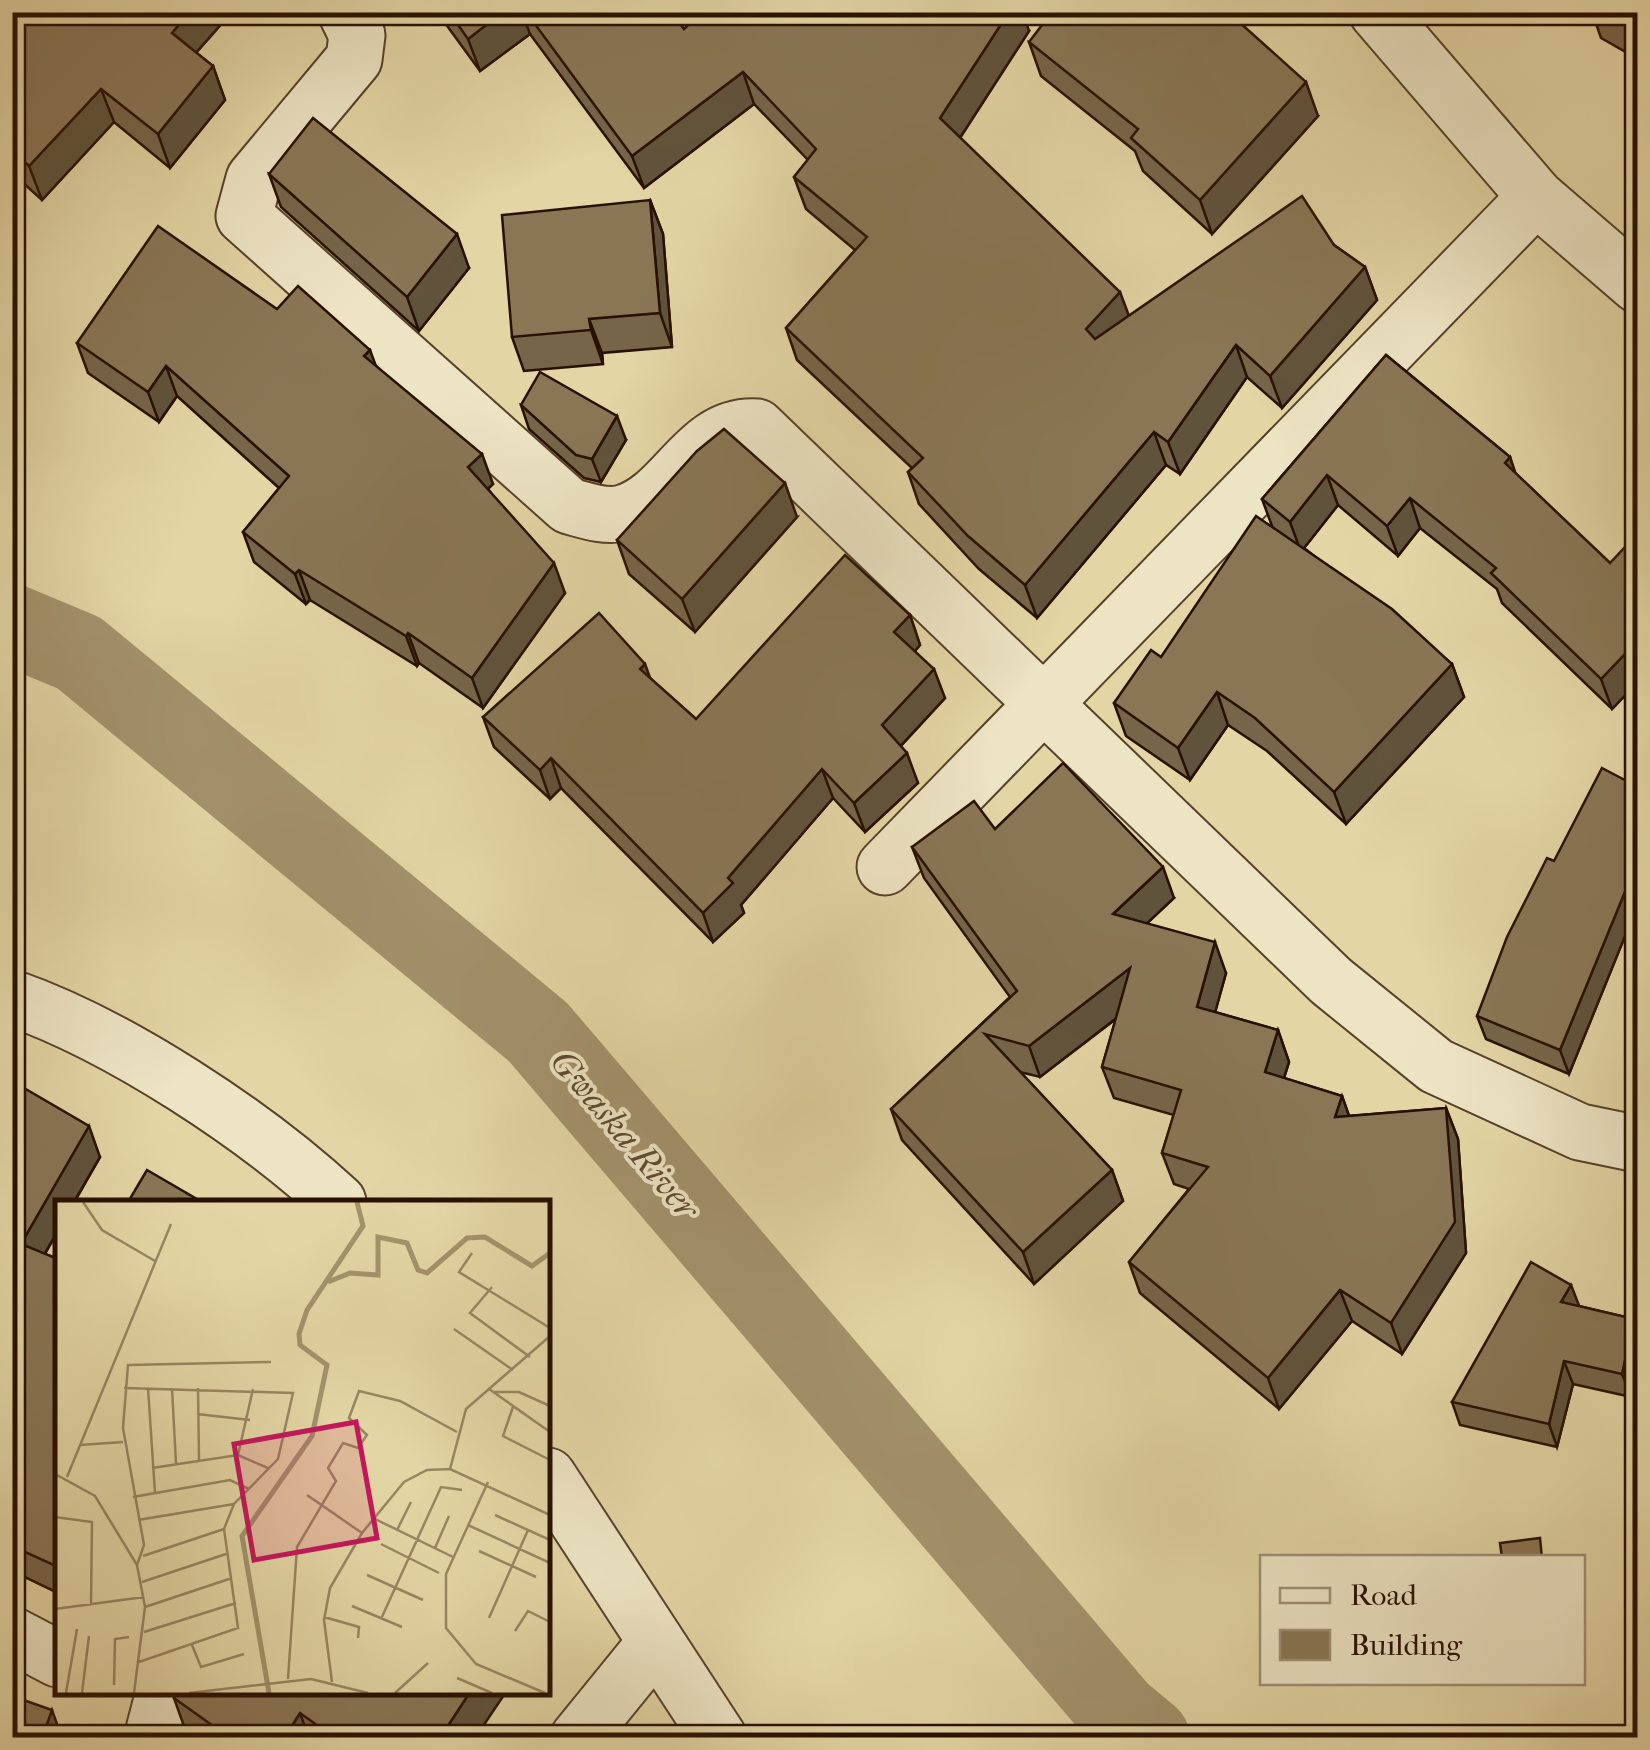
<svg xmlns="http://www.w3.org/2000/svg" width="1650" height="1750" viewBox="0 0 1650 1750" font-family="'IM FELL French Canon',serif">
	<style>
		.lines { fill: none; stroke-linecap: round; stroke-linejoin: round }
		.river { stroke: #a3926c; stroke-width: 82 }
		.minor-casing { stroke: #564129; stroke-width: 59 }
		.minor { stroke: #ede4c4; stroke-width: 55 }
		.wall { fill: #766549; stroke: #271000; stroke-width: 2.5 }
		.shaded-wall { fill: #60533c; stroke: #271000; stroke-width: 2.5 }
		.building { fill: #897655; stroke: #271000; stroke-width: 2.5 }
		.labels { text-anchor: middle; stroke-width: 8; stroke-linejoin: round; paint-order: stroke }
		.water-label { font-size: 35px; font-style: italic; fill: #5f4a31; stroke: #ede4c4 }
		.inset-river { fill: none; stroke: #a3926c; stroke-width: 5 }
		.inset-road { fill: none; stroke: #988662; stroke-width: 2.5 }
		.view { fill: #c2185b; fill-opacity: 0.15; stroke: #c2185b; stroke-width: 5 }
		.inset-edge { fill: none; stroke: #271000; stroke-width: 5 }
	</style>
	<rect width="100%" height="100%" fill="#e3d5a4"/>
	<filter id="stains"><feTurbulence type="fractalNoise" baseFrequency=".002" numOctaves="4"/><feColorMatrix values="0 0 0 0 .2 0 0 0 0 .09 0 0 0 0 .02 0 0 0 .5 -.17"/></filter>
	<radialGradient id="worn" r=".72"><stop offset=".6" stop-color="#630" stop-opacity="0"/><stop offset="1" stop-color="#630" stop-opacity=".3"/></radialGradient>
	<g class="lines">
		<!-- river -->
		<path class="river" d="M12,625l67,28 459,379 581,681 30,25"/>
		<defs>
			<g id="minor">
				<path d="M346,12l11,23 -3,24 -100,120 -10,37 325,290c15,4 37,12 54,7 53,-15 72,-90 134,-86l574,554 105,85 144,66 58,12"/>
				<path d="M1377,12l159,185 102,88"/>
				<path d="M885,867l651,-670"/>
				<path d="M12,998c108,38 243,127 326,204"/>
				<path d="M548,1476l171,262"/>
				<path d="M12,1635l46,24"/>
				<path d="M152,1738l12,-46"/>
				<path d="M578,1738l78,-96"/>
			</g>
		</defs>
		<!-- minor casing -->
		<use href="#minor" class="minor-casing"/>
		<!-- minor -->
		<use href="#minor" class="minor"/>
	</g>
	<!-- wall -->
	<g class="wall">
		<path d="M12,12h220l-36,41 17,13 12,34 -55,68 -56,-46 -72,78 -30,-27z"/>
		<path d="M437,12h234l13,17 345,2 -69,107 169,178 205,-71 31,22 12,33 -95,108 -35,-31 -67,97 -14,-9 -129,153 -58,-49 -60,-65 -11,-32 4,-4 -115,-108 -11,-32 69,-78 -49,-41 -12,-32 14,-17 -54,-56 -110,84 -114,-154 -50,37z"/>
		<path d="M1592,12h46v47l-37,-21z"/>
		<path d="M1029,42l289,74 -106,118 -69,-63 -8,-20 -94,-75z"/>
		<path d="M269,174l200,94 -50,63 -138,-124z"/>
		<path d="M650,200l13,34 9,113 -70,6 1,11 -79,7 -12,-34z"/>
		<path d="M277,309l98,56 118,119 -5,5 77,104 -82,115 -64,-45 -2,3 -107,-66 -4,4 -52,-42 -11,-30 36,-44 -102,-92 -18,26 -71,-49 -11,-30z"/>
		<path d="M1386,355l124,102 5,16 95,90 28,-6v125l-26,27 -110,-106 -5,-14 -77,-61 -22,28 -60,-51 -34,43 148,116 12,33 -118,127 -79,-73 -39,-26 -38,55 -64,-44 -12,-33 47,-46 111,-131 -10,-27z"/>
		<path d="M521,405l105,35 -25,42 -17,-4 -55,-49z"/>
		<path d="M797,517l-102,115 -66,-58 -12,-34z"/>
		<path d="M910,615l10,30 -5,6 30,47 -44,48 17,37 -53,49 -32,-34 -92,107 3,8 -31,29 -152,-154 -11,11 -56,-52 -11,-30 167,-39 46,41z"/>
		<path d="M1638,787v117l-69,170 -83,-35 -9,-23 77,-155z"/>
		<path d="M995,829l179,69 -27,25 79,50 -11,39 63,18 11,32 -5,16 58,18 7,20 97,-8 12,31 8,114 -64,101 -50,-33 -73,88 -139,-116 -11,-31 60,-73 -15,-5 -12,-31 12,-38 -60,-17 -12,-31 14,-48 -76,58 -20,-5 92,98 11,31 -89,83 -132,-144 -11,-31 119,-112 -86,-119 -12,-31z"/>
		<path d="M12,1081l88,76 -55,97 13,5v334l-46,-22z"/>
		<path d="M1579,1306l55,13 4,10v36l-7,32 -58,-13 -16,63 -97,-22 -8,-23z"/>
		<path d="M177,1692l298,46h-281l-8,-6 -12,-34z"/>
	</g>
	<!-- shaded-wall -->
	<g class="shaded-wall">
		<path d="M189,12h43l-48,54 -12,-33z"/>
		<path d="M503,12h19l8,22 -50,37 -12,-32z"/>
		<path d="M1009,12h14l6,19 -77,119 -12,-32z"/>
		<path d="M213,66l12,34 -55,68 -12,-34z"/>
		<path d="M743,72l11,32 -110,84 -12,-32z"/>
		<path d="M1306,82l12,34 -106,118 -12,-34z"/>
		<path d="M101,89l13,33 -72,78 -13,-34z"/>
		<path d="M650,200l13,34 9,113 -12,-34z"/>
		<path d="M457,234l12,34 -50,63 -12,-34z"/>
		<path d="M1365,267l12,33 -95,108 -12,-32z"/>
		<path d="M1120,292l12,32 -34,37 -12,-32z"/>
		<path d="M589,319l13,34 1,11 -12,-34z"/>
		<path d="M1236,345l11,32 -67,97 -12,-32z"/>
		<path d="M370,350l11,30 -17,-24z"/>
		<path d="M166,366l11,30 -18,26 -11,-30z"/>
		<path d="M617,416l9,24 -25,42 -9,-23z"/>
		<path d="M1154,432l12,33 -129,153 -12,-33z"/>
		<path d="M482,454l11,30 -14,13 -11,-30z"/>
		<path d="M1510,457l10,30 -15,-24z"/>
		<path d="M1327,475l11,30 -37,47 -11,-30z"/>
		<path d="M785,483l12,34 -102,115 -13,-33z"/>
		<path d="M1410,498l10,30 -22,28 -11,-30z"/>
		<path d="M554,563l11,30 -82,115 -11,-30z"/>
		<path d="M299,570l11,30 -4,4 -11,-30z"/>
		<path d="M910,615l10,30 -15,17 -11,-30z"/>
		<path d="M408,633l11,30 -2,3 -11,-30z"/>
		<path d="M1627,652l11,30 -26,27 -11,-30z"/>
		<path d="M645,664l11,30 -16,-25z"/>
		<path d="M1452,664l12,33 -118,127 -12,-32z"/>
		<path d="M934,669l11,29 -53,57 -10,-30z"/>
		<path d="M1217,692l11,33 -38,55 -12,-32z"/>
		<path d="M907,753l11,30 -53,49 -11,-29z"/>
		<path d="M551,758l10,30 -11,11 -10,-29z"/>
		<path d="M822,769l11,29 -92,107 3,8 -31,29 -10,-29 25,-35z"/>
		<path d="M1638,860v44l-69,170 -9,-24z"/>
		<path d="M1163,867l11,31 -50,47 -11,-31z"/>
		<path d="M1215,942l11,31 -18,65 -11,-31z"/>
		<path d="M1130,968l11,31 -101,78 -11,-31z"/>
		<path d="M1278,1030l11,32 -13,41 -11,-31z"/>
		<path d="M1342,1096l11,31 -18,-10z"/>
		<path d="M1446,1108l12,31 8,114 -64,101 -11,-31z"/>
		<path d="M89,1126l11,31 -26,45h-16v29l-26,44 -11,-31z"/>
		<path d="M1112,1170l11,31 -89,83 -11,-32z"/>
		<path d="M1571,1285l9,23 -19,-6z"/>
		<path d="M1340,1290l12,31 -73,88 -11,-31z"/>
		<path d="M1634,1319l4,10v36l-7,32 -9,-23z"/>
		<path d="M1564,1361l9,23 -16,63 -8,-23z"/>
		<path d="M470,1692h36l-31,46h-35z"/>
		<path d="M52,1710l10,28h-20z"/>
		<path d="M300,1713l9,25h-25z"/>
	</g>
	<!-- building -->
	<g class="building">
		<path d="M12,12h177l-17,21 41,33 -55,68 -57,-45 -72,77 -17,-16z"/>
		<path d="M449,12h54l-35,27z"/>
		<path d="M526,12h145l13,17 17,-17h308l-69,106 180,174 -34,37 9,10 207,-143 32,49 31,22 -95,109 -34,-31 -68,97 -14,-10 -129,153 -57,-49 -60,-64 15,-14 -137,-130 81,-91 -73,-60 22,-28 -73,-77 -111,84z"/>
		<path d="M1052,12h176l78,70 -106,118 -69,-62 7,-9 -109,-87z"/>
		<path d="M1603,12h35v20z"/>
		<path d="M313,118l144,116 -50,63 -138,-123z"/>
		<path d="M650,200l10,113 -71,6 2,11 -79,7 -10,-122z"/>
		<path d="M158,226l119,83 21,-23 72,64 -6,6 118,98 -14,13 86,96 -82,115 -64,-45 -2,3 -107,-66 -4,4 -52,-42 46,-56 -123,-110 -18,26 -71,-49z"/>
		<path d="M1386,355l124,102 -5,6 105,100 16,-17 12,11v103l-11,-8 -26,27 -110,-106 5,-5 -86,-70 -23,28 -60,-51 -37,47 -28,-23z"/>
		<path d="M540,372l77,44 -25,43 -16,-4 -55,-50z"/>
		<path d="M724,429l61,54 -103,116 -65,-59 80,-89z"/>
		<path d="M1256,516l136,93 60,55 -118,128 -79,-74 -38,-26 -39,56 -64,-45 37,-53 10,7z"/>
		<path d="M845,555l65,60 -16,17 40,37 -52,56 25,28 -53,50 -32,-34 -94,109 5,5 -30,30 -152,-155 -11,12 -57,-53 116,-104 46,51 -5,5 56,50z"/>
		<path d="M1063,763l100,104 -50,47 102,28 -18,65 81,23 -13,42 77,24 -7,21 111,-9 9,114 -64,101 -51,-33 -72,88 -139,-116 79,-95 -46,-14 19,-63 -79,-23 28,-99 -101,78 -44,-12 127,136 -89,82 -132,-143 126,-118 -105,-144 62,-46 21,28z"/>
		<path d="M1602,768l36,19v73l-78,190 -83,-34 30,-79 40,-79 7,3z"/>
		<path d="M12,1081l77,45 -68,118 37,15v308l-46,-21z"/>
		<path d="M147,1170l55,32h-74z"/>
		<path d="M1531,1262l40,23 -10,17 73,17 -12,55 -58,-13 -15,63 -97,-22z"/>
		<path d="M1540,1538l2,20h-40l-2,-15z"/>
		<path d="M177,1692h293l-30,46h-105l-35,-25 -16,25h-54l-56,-40z"/>
		<path d="M12,1696l40,14 -10,28h-30z"/>
	</g>
	<g class="labels">
		<!-- water labels -->
		<g class="water-label">
			<text transform="translate(625 1134) rotate(50)" y="12">Gwaska River</text>
		</g>
	</g>
	<!-- overview -->
	<g transform="translate(55 1200)">
		<rect width="495" height="495" fill="#e3d5a4"/>
		<path class="inset-river" d="M273,82l22,-9 28,2v-38l29,6 11,27 9,3 40,-35 18,-1 47,29 18,-13M214,493l-27,-157 70,-100 15,-71 -27,-20 -1,-11 8,-24 56,-84 -6,-24"/>
		<path class="inset-road" d="M28,2l19,28 53,31M417,53l-13,19 91,56M437,87l-22,26 60,44M399,129l59,41M69,188l169,5 -15,66 -44,45 -10,25 14,99 -99,34M93,188l7,105M117,188l4,76M143,188l1,72M434,189l61,43M439,192h25l31,14M458,207l-10,29 47,24M142,214l53,6M25,245l43,-3M183,255l15,-66M97,268l86,-13 32,14M395,269l16,-60 84,-73M0,274l40,22 42,69 8,42 -11,86M12,277l104,-253M433,282l-42,92v54l30,36 69,29M252,295l55,38M78,297l97,-17 19,9M440,315l55,25M0,317l37,5 -1,83M318,318l80,39M83,320l96,-16M413,325l82,38M342,330l14,-28M326,344l58,29M380,348l14,-32M424,351l57,26M88,356l81,-27M82,365l7,-20 -21,-117 5,-63 143,-3M312,375l56,25M87,382l84,-28M297,406l50,21M90,407l87,-29M0,409l89,-12M269,417l35,10 -1,11M434,418l39,-88M326,419l60,-132 21,3M460,431l13,-20 22,11M89,432l92,-29M137,445l9,22 43,-13M402,478l35,15M233,479l9,-132 39,-66 -8,-13 15,-25 15,5 9,-13 -18,-17 10,-27 41,10 57,31M277,482l-8,-62 6,-32 32,-55 42,-51 23,-12 23,-1 100,46M59,485l1,-46 14,-2M11,493l11,-64M27,493l7,-57M134,493l122,-14 57,14M340,493l33,-30"/>
		<path class="view" d="M301,222l21,116 -123,22 -20,-116z"/>
		<rect width="495" height="495" class="inset-edge"/>
	</g>
	<!-- margin -->
	<rect width="1650" height="1750" fill="none" stroke="#e3d5a4" stroke-width="50"/>
	<rect x="15" y="15" width="1620" height="1720" fill="none" stroke="#271000" stroke-width="5"/>
	<rect x="25" y="25" width="1600" height="1700" fill="none" stroke="#271000" stroke-width="2.5"/>
	<!-- legend -->
	<rect x="1260" y="1555" width="325" height="130" fill="#ede4c4" stroke="#9e8f76" stroke-width="2.5"/>
	<rect x="1280" y="1588" width="50" height="15" fill="#ede4c4" stroke="#9e8f76" stroke-width="2.5"/>
	<text x="1350" y="1605" font-size="30" fill="#271000">Road</text>
	<rect x="1280" y="1630" width="50" height="30" fill="#897655" stroke="#9e8f76" stroke-width="2.5"/>
	<text x="1350" y="1655" font-size="30" fill="#271000">Building</text>
	<rect width="100%" height="100%" filter="url(#stains)"/>
	<rect width="100%" height="100%" fill="url(#worn)"/>
</svg>
